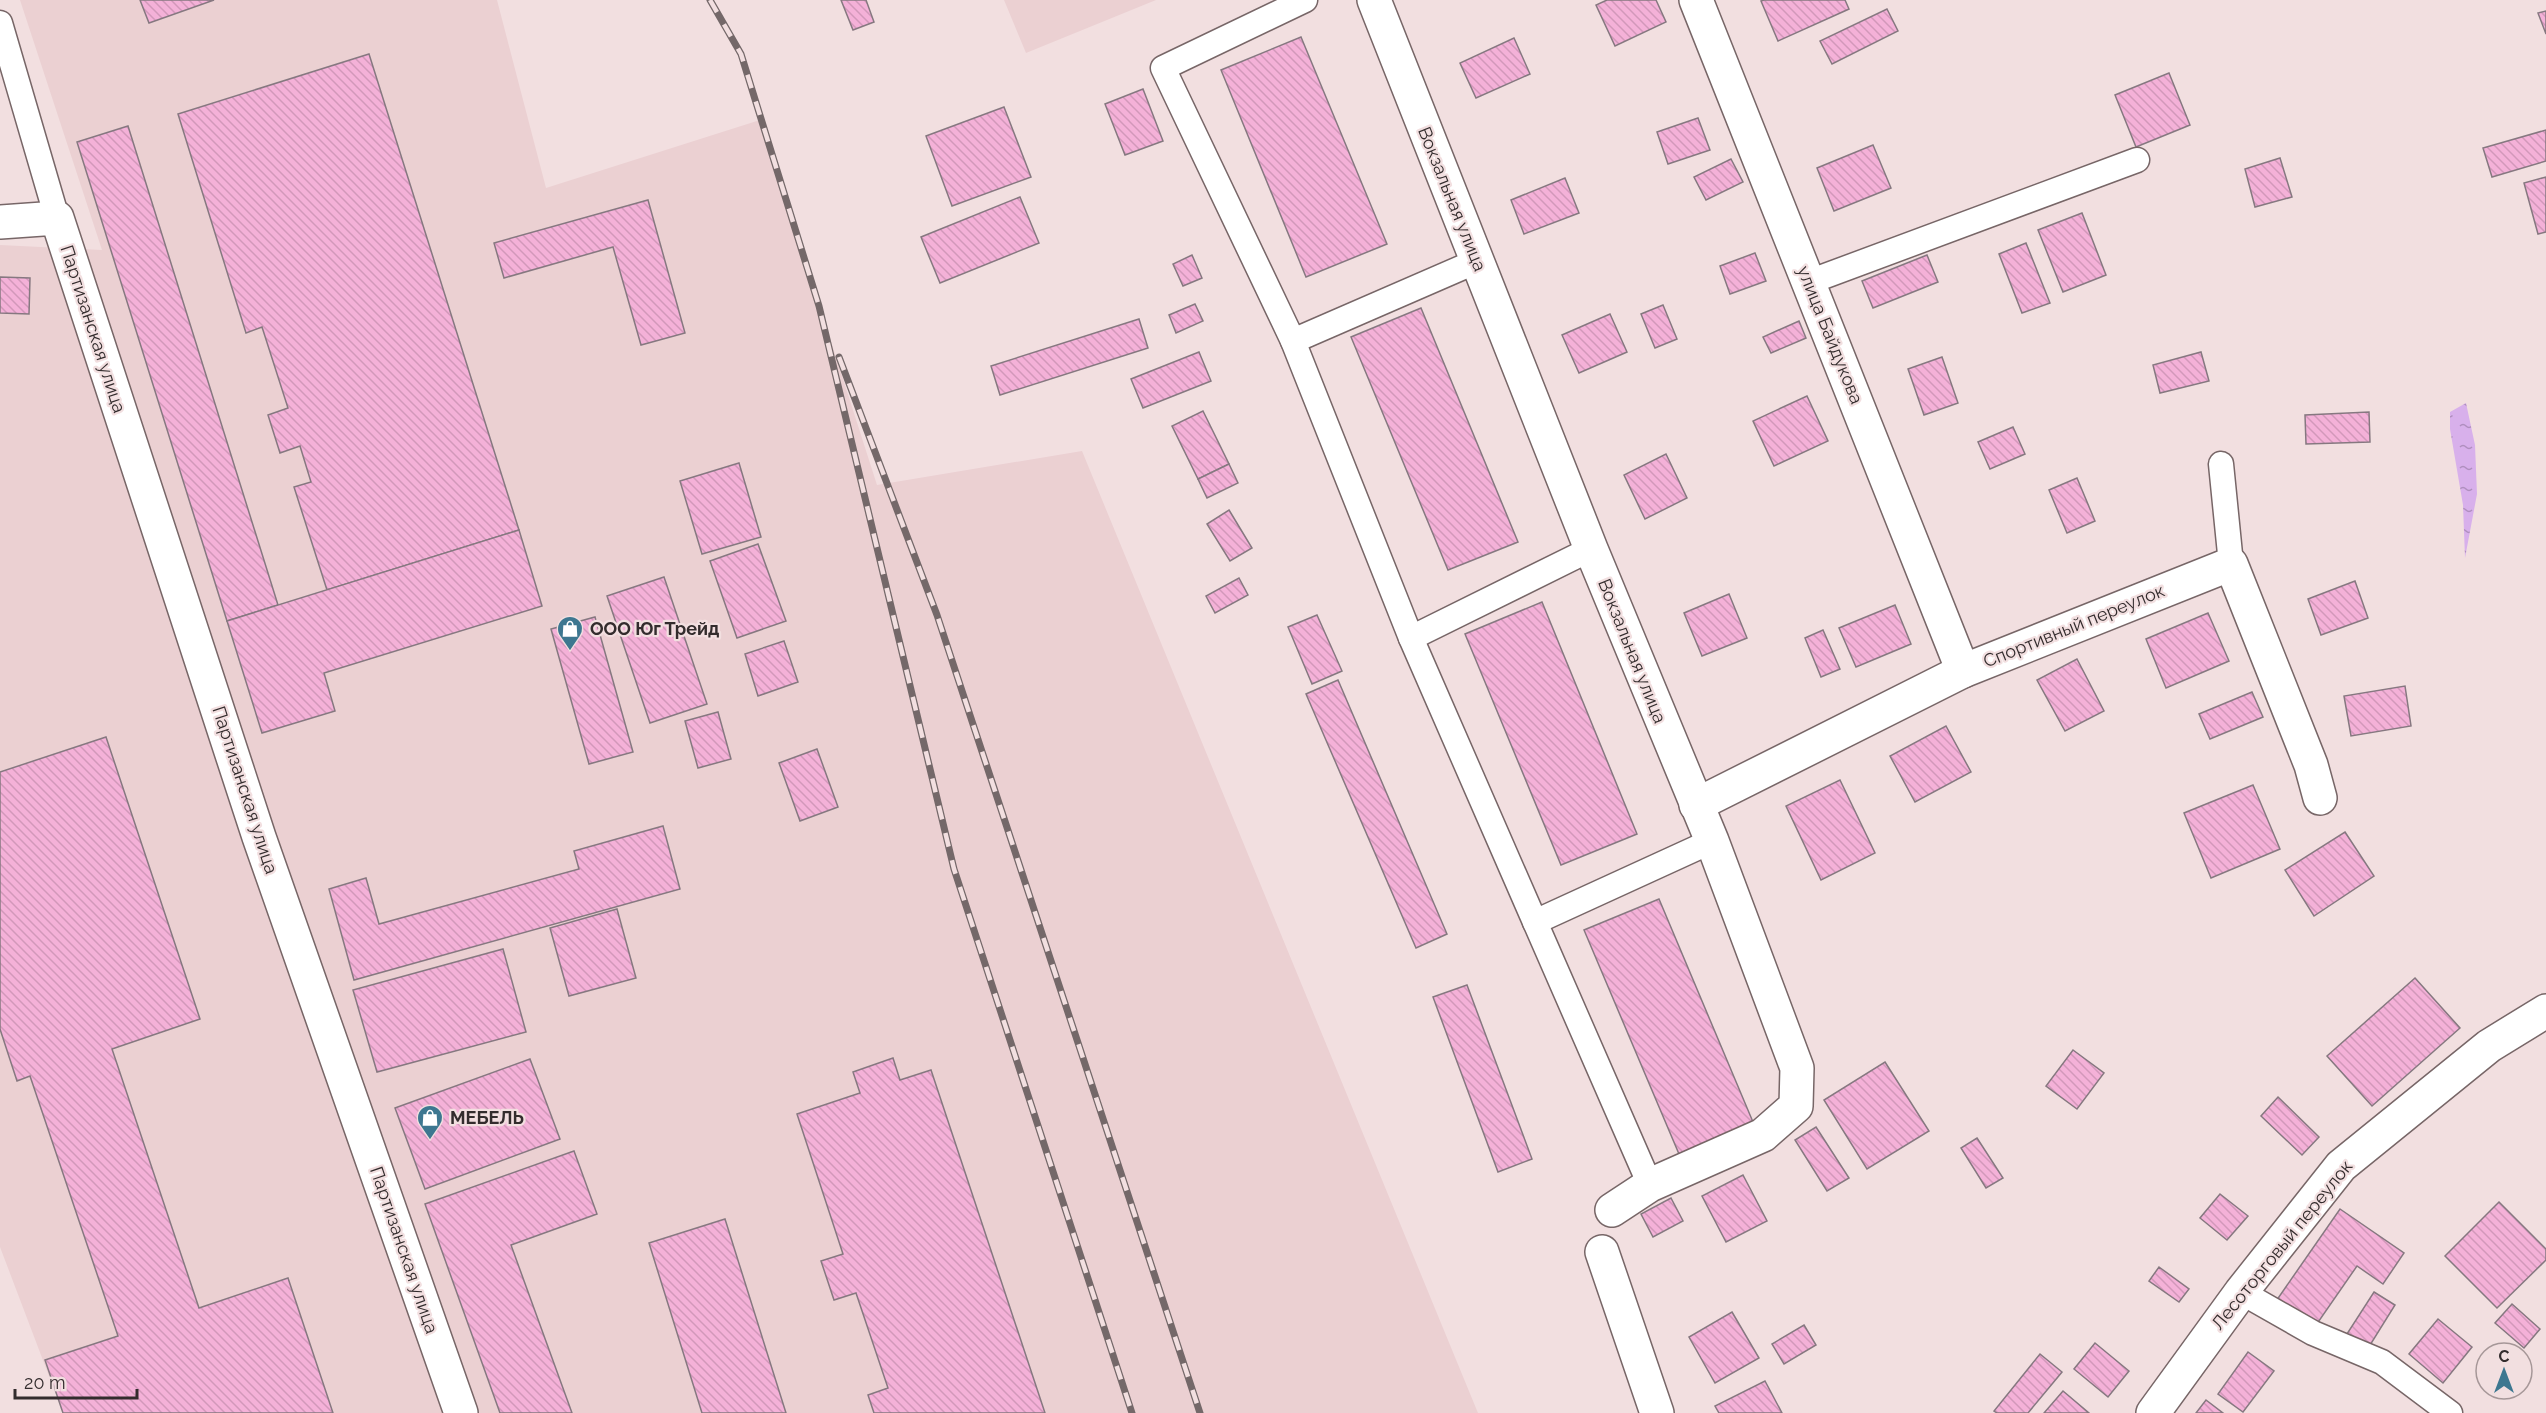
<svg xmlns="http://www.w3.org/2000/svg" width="2546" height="1413" viewBox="0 0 2546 1413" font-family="Raleway,sans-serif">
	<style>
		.built { fill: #ebd0d2 }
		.water { fill: url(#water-ripples) }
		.building { fill: url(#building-back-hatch); stroke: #867880; stroke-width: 1.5 }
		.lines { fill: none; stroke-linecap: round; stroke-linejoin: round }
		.lane-casing { stroke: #776667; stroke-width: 27 }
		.street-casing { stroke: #776667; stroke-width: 36 }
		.lane { stroke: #fff; stroke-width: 24 }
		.street { stroke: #fff; stroke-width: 33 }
		.rail-casing { stroke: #746869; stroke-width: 7 }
		.rail { stroke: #f2dfe0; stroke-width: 4.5; stroke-dasharray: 14; stroke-linecap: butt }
		.labels { text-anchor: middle; stroke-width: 4.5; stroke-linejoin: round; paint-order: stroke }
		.street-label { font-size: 18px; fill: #332c2d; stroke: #f2dfe0 }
		.poi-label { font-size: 18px; font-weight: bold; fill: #332c2d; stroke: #f2dfe0; text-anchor: start }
	</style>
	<defs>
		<pattern id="water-ripples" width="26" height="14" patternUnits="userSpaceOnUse" patternTransform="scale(1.5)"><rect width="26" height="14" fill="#d8b0eb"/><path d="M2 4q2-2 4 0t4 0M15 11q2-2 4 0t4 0" fill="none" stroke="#b08fbf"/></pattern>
		<pattern id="building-back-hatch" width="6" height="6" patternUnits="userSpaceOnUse" patternTransform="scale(1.5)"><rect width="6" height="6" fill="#f4b1d8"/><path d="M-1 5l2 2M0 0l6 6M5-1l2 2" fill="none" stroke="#d298ba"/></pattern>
	</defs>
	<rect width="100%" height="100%" fill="#f2dfe0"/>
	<!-- built -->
	<g class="built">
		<path d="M20,0h477l49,188 214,-68 117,365 205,-34 396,962h-1415l-63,-166v-1002l102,5z"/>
		<path d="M1004,0h152l-130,53z"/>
	</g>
	<!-- water -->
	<path class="water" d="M2466,403l9,42 2,49 -12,64 -2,-53 -13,-76v-17z"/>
	<!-- building -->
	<g class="building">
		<path d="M140,0h74l-65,23z"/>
		<path d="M841,0h25l8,22 -21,8z"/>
		<path d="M1607,0h49l10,22 -51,24 -19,-41z"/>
		<path d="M1764,0h81l4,9 -71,32 -17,-40z"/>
		<path d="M1887,9l11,22 -66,33 -12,-23z"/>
		<path d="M2546,11v23l-8,-21z"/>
		<path d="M1301,37l86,207 -81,33 -85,-207z"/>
		<path d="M1514,38l16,36 -54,24 -16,-35z"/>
		<path d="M369,54l150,476 -192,60 -33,-103 17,-5 -11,-36 -20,7 -12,-38 20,-7 -26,-81 -16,6 -68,-219z"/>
		<path d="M2169,73l21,52 -54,22 -21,-52z"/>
		<path d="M1143,89l20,52 -38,14 -20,-51z"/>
		<path d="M1004,107l27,70 -79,29 -26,-70z"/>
		<path d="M1698,118l12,32 -42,14 -11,-32z"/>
		<path d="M128,126l150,479 -51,16 -150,-479z"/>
		<path d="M2546,130v31l-54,16 -9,-29z"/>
		<path d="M1873,145l18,43 -57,23 -17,-43z"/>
		<path d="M2280,158l12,39 -37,10 -10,-38z"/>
		<path d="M1731,159l12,23 -37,18 -12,-23z"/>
		<path d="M2546,177v55l-8,2 -14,-51z"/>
		<path d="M1565,178l14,35 -55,21 -13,-34z"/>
		<path d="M1020,197l19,46 -99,40 -19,-46z"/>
		<path d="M648,200l37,133 -44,12 -28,-98 -109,31 -10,-35z"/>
		<path d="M2082,213l24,62 -43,17 -25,-62z"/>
		<path d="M2026,243l24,60 -28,10 -23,-59z"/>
		<path d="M1755,253l11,28 -36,13 -10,-28z"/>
		<path d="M1192,255l10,23 -19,8 -10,-22z"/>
		<path d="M1927,255l11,27 -65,26 -11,-27z"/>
		<path d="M0,277l30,1 -1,36 -29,-1z"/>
		<path d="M1195,304l8,17 -27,12 -7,-18z"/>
		<path d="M1663,305l14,34 -22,9 -14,-34z"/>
		<path d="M1421,308l97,234 -70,28 -97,-233z"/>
		<path d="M1610,314l17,38 -48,21 -17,-38z"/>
		<path d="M1139,319l9,29 -148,47 -9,-29z"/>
		<path d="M1799,321l7,17 -35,15 -8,-16z"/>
		<path d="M1199,352l12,29 -68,27 -12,-29z"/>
		<path d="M2201,352l8,29 -49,12 -7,-28z"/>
		<path d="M1942,357l16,46 -34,12 -16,-46z"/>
		<path d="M1807,396l21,45 -54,25 -21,-45z"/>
		<path d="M1203,411l26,53 -31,15 -26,-53z"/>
		<path d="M2369,412l1,30 -64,2 -1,-29z"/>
		<path d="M2013,427l12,27 -35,15 -12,-27z"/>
		<path d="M1666,454l21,44 -42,21 -21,-44z"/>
		<path d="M739,463l22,74 -59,17 -22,-73z"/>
		<path d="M1229,464l9,19 -31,15 -9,-19z"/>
		<path d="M2077,478l18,43 -28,12 -18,-43z"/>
		<path d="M1229,510l23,38 -22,13 -23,-37z"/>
		<path d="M519,530l23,76 -218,67 11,38 -73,22 -35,-112z"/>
		<path d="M758,544l28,77 -49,17 -27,-77z"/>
		<path d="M664,577l43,127 -57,19 -43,-127z"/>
		<path d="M1239,578l9,17 -33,18 -9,-17z"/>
		<path d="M2355,581l13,37 -47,17 -13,-36z"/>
		<path d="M1729,594l18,44 -45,18 -18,-43z"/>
		<path d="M1542,602l95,232 -76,31 -96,-231z"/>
		<path d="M1895,605l16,39 -55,23 -17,-39z"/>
		<path d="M2208,613l21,48 -63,27 -20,-49z"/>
		<path d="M1317,615l25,56 -30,13 -24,-57z"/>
		<path d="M595,617l38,135 -44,12 -38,-135z"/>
		<path d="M1823,630l17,39 -19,8 -16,-39z"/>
		<path d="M784,641l14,41 -40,14 -13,-42z"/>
		<path d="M2077,659l27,52 -39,20 -28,-51z"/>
		<path d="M1338,680l109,254 -31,14 -110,-254z"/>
		<path d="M2405,686l6,40 -60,10 -7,-40z"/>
		<path d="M2252,692l11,25 -53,22 -11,-25z"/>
		<path d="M718,712l13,47 -33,9 -13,-47z"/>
		<path d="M1946,726l25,46 -56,30 -25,-46z"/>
		<path d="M106,737l94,282 -88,30 87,259 89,-30 45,135h-270l-18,-53 73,-24 -88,-260 -13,5 -17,-52v-257z"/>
		<path d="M817,749l21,58 -38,14 -21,-58z"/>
		<path d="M1840,780l35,73 -54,27 -35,-74z"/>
		<path d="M2253,785l27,64 -69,29 -27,-65z"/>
		<path d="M663,826l17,63 -326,91 -25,-91 37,-11 13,46 200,-55 -5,-18z"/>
		<path d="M2345,832l29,44 -60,40 -29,-46z"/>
		<path d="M1659,899l94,223 -74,32 -95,-224z"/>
		<path d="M617,909l19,69 -67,18 -19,-68z"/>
		<path d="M503,949l23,83 -149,40 -24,-82z"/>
		<path d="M2415,978l45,50 -88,78 -45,-50z"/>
		<path d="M1467,985l65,174 -34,13 -65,-175z"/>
		<path d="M2073,1050l31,23 -27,36 -31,-23z"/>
		<path d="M893,1058l7,22 31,-10 114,343h-171l-6,-18 20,-7 -32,-95 -22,7 -13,-39 22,-7 -46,-140 63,-21 -7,-21z"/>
		<path d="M530,1059l30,80 -135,50 -30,-81z"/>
		<path d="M1885,1062l44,69 -62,38 -43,-69z"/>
		<path d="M2278,1097l41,40 -17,18 -41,-39z"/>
		<path d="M1816,1127l33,51 -22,13 -32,-51z"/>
		<path d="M1977,1138l26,40 -17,10 -25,-40z"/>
		<path d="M574,1151l23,63 -86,31 61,168h-72l-75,-209z"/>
		<path d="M1743,1175l24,46 -41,21 -24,-46z"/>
		<path d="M2220,1194l28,22 -21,24 -27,-22z"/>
		<path d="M1671,1198l12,23 -30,16 -12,-23z"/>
		<path d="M2499,1202l47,47v11l-49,48 -52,-52z"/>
		<path d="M2340,1209l64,44 -21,31 -26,-18 -45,65 -38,-27z"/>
		<path d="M725,1219l61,194h-84l-53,-170z"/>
		<path d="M2159,1267l30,22 -10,13 -30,-21z"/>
		<path d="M2374,1292l21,13 -28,45 -22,-13z"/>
		<path d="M2512,1304l28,25 -16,19 -29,-25z"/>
		<path d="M1732,1312l27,46 -44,25 -26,-46z"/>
		<path d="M2438,1319l34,28 -29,36 -34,-29z"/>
		<path d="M1804,1325l12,20 -32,19 -12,-20z"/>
		<path d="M2095,1343l34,28 -21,26 -34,-28z"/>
		<path d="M2248,1352l26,19 -31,41 -25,-18z"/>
		<path d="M2040,1354l22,18 -34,41h-31l-3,-2z"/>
		<path d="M1765,1381l17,32h-63l-4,-7z"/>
		<path d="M2063,1391l26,22h-45z"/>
		<path d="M2206,1400l17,13h-27z"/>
	</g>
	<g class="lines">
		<defs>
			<g id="lane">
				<path d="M1305,0l-142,68 130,273 118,297 124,284"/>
				<path d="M0,23l57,195"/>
				<path d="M1809,282l328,-122"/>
				<path d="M1293,341l184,-80"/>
				<path d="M2221,464l10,100"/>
				<path d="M1411,638l180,-89"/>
				<path d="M1650,1185l-115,-263 177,-81"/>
				<path d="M2241,1292l72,41 69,29 68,51"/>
			</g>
			<g id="street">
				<path d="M1374,0l217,549 121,292 85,227 -1,38 -33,29 -113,50 -38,25"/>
				<path d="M1696,0l267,671"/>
				<path d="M0,222l57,-4 202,619 202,576"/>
				<path d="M1696,805l267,-134 268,-107 80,201 9,33"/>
				<path d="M1602,1252l55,161"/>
				<path d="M2153,1413l88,-121 100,-126 148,-120 57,-35"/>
			</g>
		</defs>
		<!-- lane casing -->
		<use href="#lane" class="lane-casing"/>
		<!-- street casing -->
		<use href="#street" class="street-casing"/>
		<!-- lane -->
		<use href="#lane" class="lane"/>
		<!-- street -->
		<use href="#street" class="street"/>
		<defs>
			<g id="rail">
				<path d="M710,0l31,54 78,252 135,563 178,544"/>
				<path d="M839,357l98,258 263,798"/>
			</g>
		</defs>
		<!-- rail casing -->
		<use href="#rail" class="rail-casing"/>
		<!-- rail -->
		<use href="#rail" class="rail"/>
	</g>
	<!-- icons -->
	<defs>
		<symbol id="shop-pin" viewBox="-11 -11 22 30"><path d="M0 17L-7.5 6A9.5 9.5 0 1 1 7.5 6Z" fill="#3d7790" stroke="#f2dfe0"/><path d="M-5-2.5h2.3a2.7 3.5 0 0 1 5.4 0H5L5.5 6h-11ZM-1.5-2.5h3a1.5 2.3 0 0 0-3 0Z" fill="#fff"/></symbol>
	</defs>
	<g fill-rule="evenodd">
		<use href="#shop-pin" x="555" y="614" width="30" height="40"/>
		<use href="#shop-pin" x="415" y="1103" width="30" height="40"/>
	</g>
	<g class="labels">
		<!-- street labels -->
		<g class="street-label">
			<text transform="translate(1452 199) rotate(68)" y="6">Вокзальная улица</text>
			<text transform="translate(93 329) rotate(72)" y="6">Партизанская улица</text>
			<text transform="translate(1830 335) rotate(68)" y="6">улица Байдукова</text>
			<text transform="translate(2074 626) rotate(-22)" y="6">Спортивный переулок</text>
			<text transform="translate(1632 651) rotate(68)" y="6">Вокзальная улица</text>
			<text transform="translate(245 790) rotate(72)" y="6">Партизанская улица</text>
			<text transform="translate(2282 1245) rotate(-51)" y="6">Лесоторговый переулок</text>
			<text transform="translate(404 1250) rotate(71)" y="6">Партизанская улица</text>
		</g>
		<!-- poi labels -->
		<g class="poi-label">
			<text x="590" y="635">ООО Юг Трейд</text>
			<text x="450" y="1124">МЕБЕЛЬ</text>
		</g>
	</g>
	<!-- north arrow -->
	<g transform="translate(2504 1371)"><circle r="28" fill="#f2dfe0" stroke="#a69798" stroke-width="1.5"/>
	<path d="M0-4.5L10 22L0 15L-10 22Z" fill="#3d7790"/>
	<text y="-9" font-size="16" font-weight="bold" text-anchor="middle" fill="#332c2d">С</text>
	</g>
	<!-- scale -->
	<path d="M15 1389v9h122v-9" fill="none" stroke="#332c2d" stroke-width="3"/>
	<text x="24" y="1389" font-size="18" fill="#332c2d" stroke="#f2dfe0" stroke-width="4.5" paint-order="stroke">20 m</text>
</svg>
